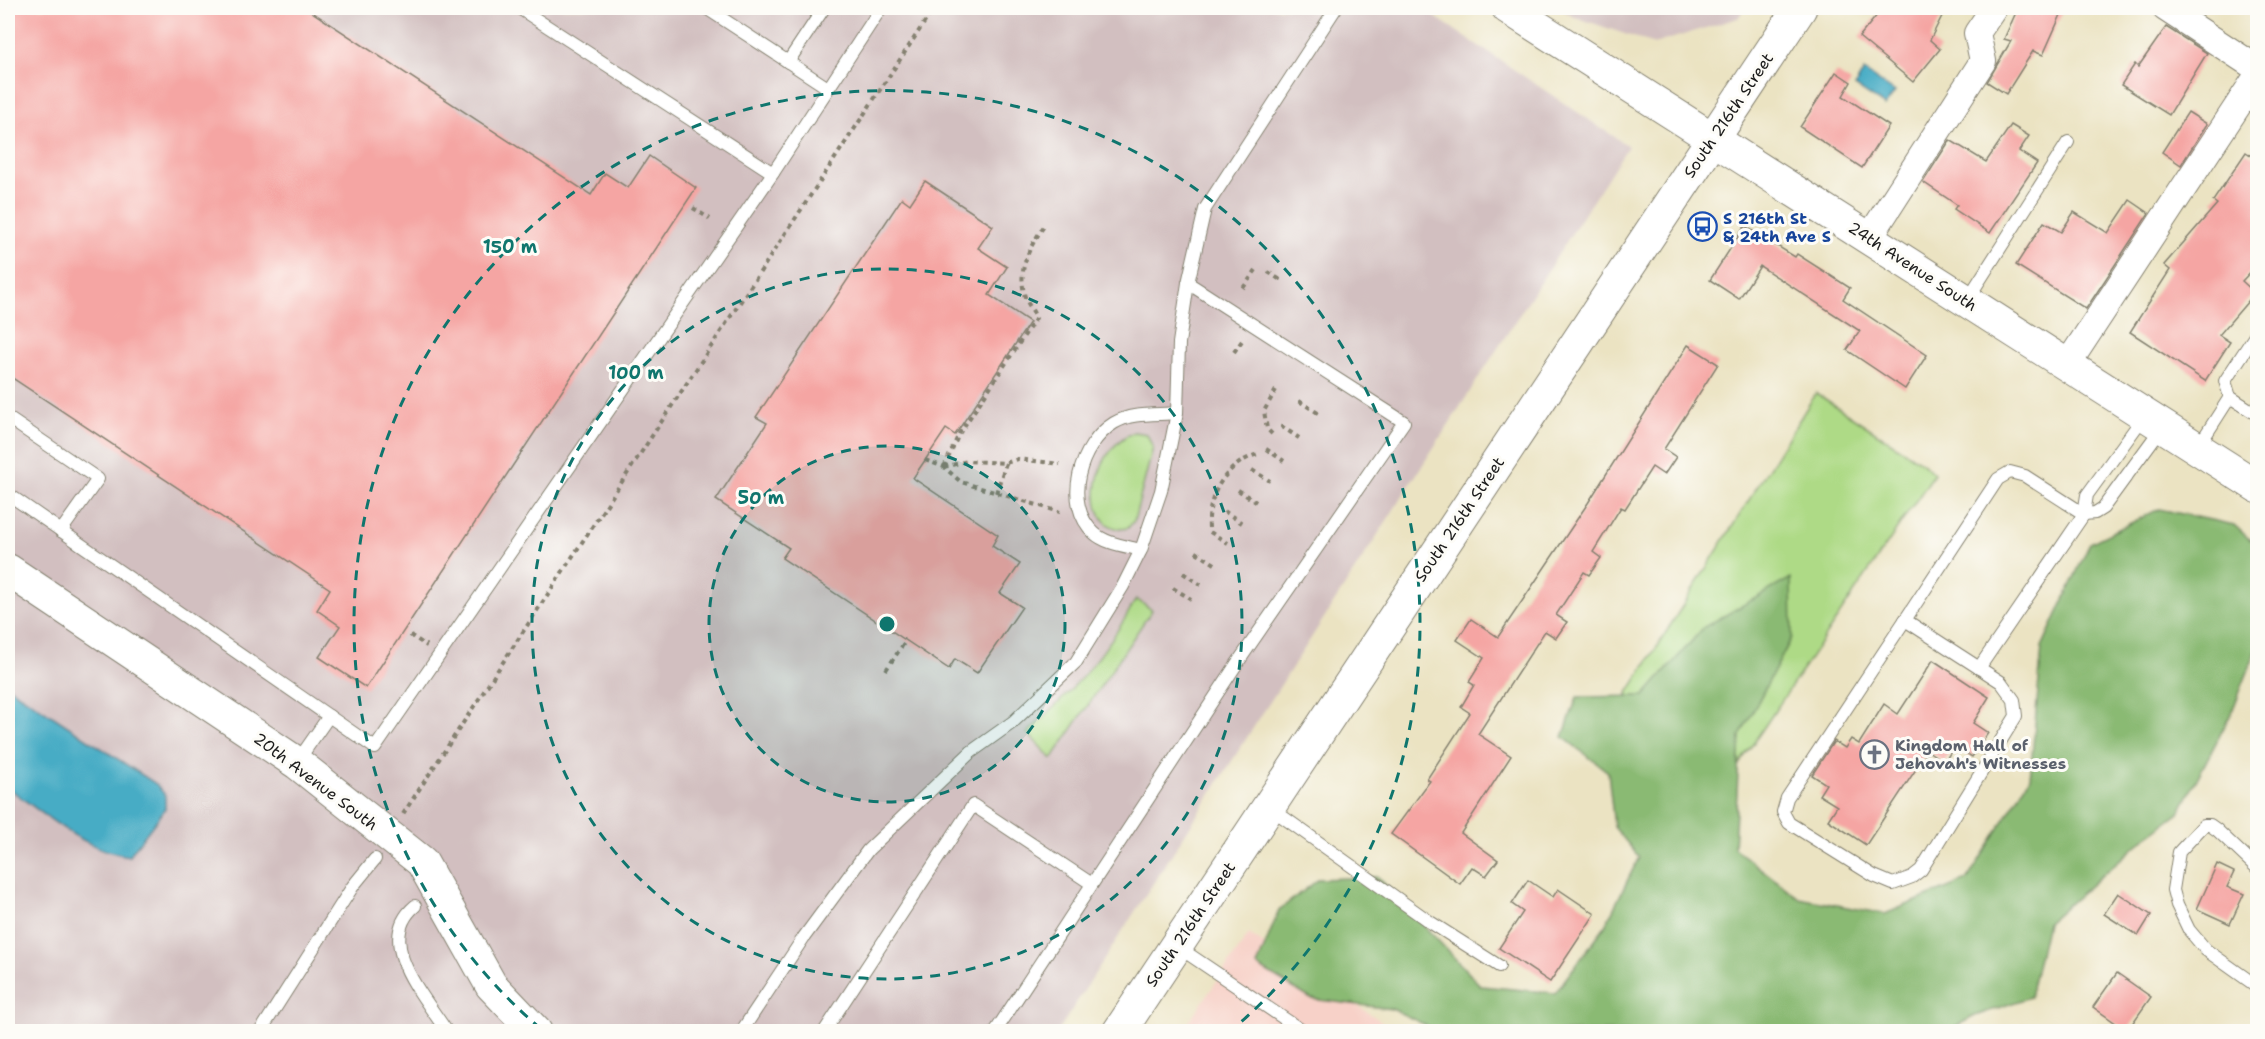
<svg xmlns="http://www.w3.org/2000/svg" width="2265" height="1039" viewBox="0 0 2265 1039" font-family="'Shantell Sans',sans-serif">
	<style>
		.built { fill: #f7d1c8 }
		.industrial { fill: #d2bfc0 }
		.green { fill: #aeda86; stroke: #657b51; stroke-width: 1.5 }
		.forest { fill: #8aba73; stroke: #536b48; stroke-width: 1.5 }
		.water { fill: #46acc5; stroke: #316470; stroke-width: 1.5 }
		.building { fill: #f5a5a3 }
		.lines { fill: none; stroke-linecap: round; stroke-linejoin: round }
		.service-casing { stroke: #84806f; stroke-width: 14 }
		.minor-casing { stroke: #84806f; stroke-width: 28 }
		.tertiary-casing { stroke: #84806f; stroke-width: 34 }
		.secondary-casing { stroke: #84806f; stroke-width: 35 }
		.path { stroke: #84806f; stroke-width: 4; stroke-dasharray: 4.5 4.5; stroke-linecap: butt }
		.service { stroke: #fff; stroke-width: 12 }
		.minor { stroke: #fff; stroke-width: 26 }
		.tertiary { stroke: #fff; stroke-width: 32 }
		.secondary { stroke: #fff; stroke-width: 33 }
		.ring { fill: none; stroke: #0f766e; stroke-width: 3; stroke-dasharray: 10 8 }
		.labels { text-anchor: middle; stroke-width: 6; stroke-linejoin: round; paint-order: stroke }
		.street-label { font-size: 16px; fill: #1c1c1c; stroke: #fdfcf7 }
		.transit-label { font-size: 16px; font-weight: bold; fill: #164399; stroke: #fdfcf7; text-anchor: start }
		.worship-label { font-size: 16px; font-weight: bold; fill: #5b616d; stroke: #fdfcf7; text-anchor: start }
		.centre { fill: #0f766e; stroke: #fdfcf7; stroke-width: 3 }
		.ring-label { font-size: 18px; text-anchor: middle; font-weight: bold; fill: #0f766e; stroke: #fdfcf7; stroke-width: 6; stroke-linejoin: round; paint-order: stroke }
	</style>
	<rect width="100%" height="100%" fill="#fdfcf7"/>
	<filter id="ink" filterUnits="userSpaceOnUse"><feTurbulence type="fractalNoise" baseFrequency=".0167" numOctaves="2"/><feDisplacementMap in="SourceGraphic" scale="12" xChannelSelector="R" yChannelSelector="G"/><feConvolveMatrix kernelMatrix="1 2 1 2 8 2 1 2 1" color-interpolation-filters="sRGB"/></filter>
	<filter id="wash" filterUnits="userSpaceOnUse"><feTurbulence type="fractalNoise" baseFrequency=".008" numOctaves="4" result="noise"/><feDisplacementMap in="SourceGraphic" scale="24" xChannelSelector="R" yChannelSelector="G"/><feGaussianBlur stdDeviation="1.35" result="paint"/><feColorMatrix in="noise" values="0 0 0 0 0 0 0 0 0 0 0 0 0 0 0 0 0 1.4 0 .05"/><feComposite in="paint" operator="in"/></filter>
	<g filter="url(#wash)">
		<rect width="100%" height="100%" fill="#ebe3c2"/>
		<!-- built -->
		<path class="built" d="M1249,934l147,97 -214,1z"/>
		<!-- industrial -->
		<g class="industrial">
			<path d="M8,8h1414l206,138 -570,885h-1050z"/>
			<path d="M1559,8h186l-7,10 -84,26 -82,-28z"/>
		</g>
		<!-- green -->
		<g class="green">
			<path d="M1816,393l108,71 10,10 -196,292 2,-30 52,-99 -88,-10 -60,69h-18z"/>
			<path d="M1134,432l13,2 6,14 -19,73 -6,7c-45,9 -42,-76 6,-96z"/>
			<path d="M1136,599l16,11 -100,149 -25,-26c44,-40 81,-81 109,-134z"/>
		</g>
		<!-- forest -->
		<path class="forest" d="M2159,509l75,16 23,21v103l-26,65 -52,99 -41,31 -91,79 -17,74 -55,19 -28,15 -507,1 -48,-23 -81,-10 -54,-33 22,-56 40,-31 59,-2 103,109 74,7 50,-67 34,-69 -25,-30 -6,-55 -45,-35 14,-40 67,-1 60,-69 87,-49 1,59 -52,99 -6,112 65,50 86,16 82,-34 63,-102 12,-131 48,-104z"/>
		<!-- water -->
		<g class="water">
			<path d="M1864,71l31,21 -10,14 -30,-20z"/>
			<path d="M8,687l148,97 9,11v14l-36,47c-46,-6 -84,-42 -121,-68z"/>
		</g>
		<g id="blocks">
			<!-- building -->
			<g class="building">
				<path d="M8,8h298l285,187 14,-22 23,15 21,-32 47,32 -330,500 -47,-31 21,-31 -23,-16 13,-21 -322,-214z"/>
				<path d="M1883,8h63l-16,32 10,9 -27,33 -54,-45z"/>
				<path d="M2018,8h46l-21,47 -10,-4 -27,43 -19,-12 24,-41 -7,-2z"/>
				<path d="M2166,27l41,26 -38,62 -48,-30 14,-21 3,3z"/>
				<path d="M1836,72l15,10 -8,14 46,30 -27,42 -62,-41z"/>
				<path d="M2188,112l19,12 -26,41 -19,-13z"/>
				<path d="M2011,125l18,11 -10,15 18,12 -47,70 -36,-24 3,-4 -34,-23 27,-42 36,22z"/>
				<path d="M2246,152l12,8v104l-16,17 13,12 -36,42 11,7 -25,39 -75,-49 40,-62 -6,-5 53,-61 -4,-3z"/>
				<path d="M925,181l68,45 -15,22 29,19 -18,28 41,27 -75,113 -9,-6 -33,49 85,57 -6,11 28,18 -20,29 22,14 -45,66 -22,-14 -6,10 -167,-111 7,-10 -73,-48 51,-77 -11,-6 146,-219 8,6z"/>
				<path d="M2130,200l19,13 -63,96 -70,-44 28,-43 17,10 13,-20 34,21z"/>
				<path d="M1745,226l50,31 2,-3 53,34 -7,11 84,56 -22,34 -58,-39 13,-19 -100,-65 -21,33 -29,-19z"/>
				<path d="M1688,345l30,19 -54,85 12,8 -12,18 -12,-8 -27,42 -4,-2 -28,45 8,6 -12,17 -5,-3 -28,43 11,7 -11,16 -11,-7 -67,103 33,22 -50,77 37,27 -12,16 -14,-9 -12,17 -69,-50 39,-53 -3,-2 43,-66 -9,-6 13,-22 -5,-3 15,-24 -27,-18 14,-21 27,18 90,-134z"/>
				<path d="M1933,660l56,37 -16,26 15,10 -16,24 -17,-11 -11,16 -16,-11 -62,94 -38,-25 9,-14 -18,-11 7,-11 -14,-9 22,-34 11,7 6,-9 8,5 25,-40 14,10z"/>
				<path d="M2217,864l17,8 -7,15 17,7 -14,30 -33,-15z"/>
				<path d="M1528,880l25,17 5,-8 37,25 -45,68 -51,-34 24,-36 -11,-8z"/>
				<path d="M2118,893l33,22 -13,21 -34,-22z"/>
				<path d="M2117,973l34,24 -24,34 -34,-24z"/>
			</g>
		</g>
	</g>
	<g filter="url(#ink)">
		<use href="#blocks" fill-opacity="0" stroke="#84806f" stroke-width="1.5"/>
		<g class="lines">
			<defs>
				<g id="service">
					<path d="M519,8l254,165 108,-165"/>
					<path d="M706,8l122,80"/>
					<path d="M788,62l36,-54"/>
					<path d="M1967,300l101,-158"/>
					<path d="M2230,397l-5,-16 33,-50"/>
					<path d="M8,418l90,61 -37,52"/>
					<path d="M2198,447l32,-50 28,18"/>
					<path d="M8,494l367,254 398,-575"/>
					<path d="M1141,550c-15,-4 -35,-6 -47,-17 -32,-30 -14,-89 20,-110 18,-11 42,-8 63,-10"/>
					<path d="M1905,620l96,62 13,18 2,16 -95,154 -9,7 -19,7 -19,-8 -85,-53 -6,-11 4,-14z"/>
					<path d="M1905,620l93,-141 12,-7 15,4 59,38 11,-1 8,-5 60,-82"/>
					<path d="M1979,668l105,-154 3,-19 58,-80"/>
					<path d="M297,762l32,-46"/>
					<path d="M1269,807l161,115 69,44"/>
					<path d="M2258,869l-41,-39 -7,-5h-6l-25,27 -6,38 4,15 12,25 17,20 52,37"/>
					<path d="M415,906c-42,36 10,91 32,126"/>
					<path d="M1178,947l126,85"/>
					<path d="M260,1032l93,-146 22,-27"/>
					<path d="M741,1032l63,-95 64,-87 103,-98 42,-30 63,-60 47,-76 18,-36 20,-59 16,-78 2,-70 9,-60 17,-74 131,-201"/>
					<path d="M824,1032l149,-227 119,79"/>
					<path d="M995,1032l241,-367 168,-243 -216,-139"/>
				</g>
				<g id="minor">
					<path d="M2165,8l93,61"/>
					<path d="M1869,238l114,-177 -6,-28 17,-25"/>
					<path d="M2067,365l191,-290"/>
				</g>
				<g id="tertiary">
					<path d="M1508,8l750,479"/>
					<path d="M8,570l289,193 125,99 69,123 45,47"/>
				</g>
				<path id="secondary" d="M1119,1032l681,-1024"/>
			</defs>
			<!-- service casing -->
			<use href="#service" class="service-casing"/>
			<!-- minor casing -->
			<use href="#minor" class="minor-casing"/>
			<!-- tertiary casing -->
			<use href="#tertiary" class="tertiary-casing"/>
			<!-- secondary casing -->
			<use href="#secondary" class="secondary-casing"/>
			<!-- path -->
			<g class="path">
				<path d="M693,208l17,11"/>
				<path d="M1268,272l11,7 -3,1"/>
				<path d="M1243,288l13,-18"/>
				<path d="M1234,352l10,-14"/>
				<path d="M1299,401l19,12"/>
				<path d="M1281,426l18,12"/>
				<path d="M1272,434l-5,-5 -3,-18 13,-23"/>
				<path d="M1266,449l18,12"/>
				<path d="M925,460l19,7 17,15 99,30"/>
				<path d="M944,467l15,-33 77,-116c-3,-8 -8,-13 -11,-21 -8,-28 4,-49 19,-71"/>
				<path d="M944,467l23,-6 39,2 12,-4 42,5"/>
				<path d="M1252,470l18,11"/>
				<path d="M1238,490l18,12"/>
				<path d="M996,493l10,-30"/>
				<path d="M1224,511l18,12"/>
				<path d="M1209,528c-2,-34 17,-64 49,-74"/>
				<path d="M1210,532l18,11"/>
				<path d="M1196,552l19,12"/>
				<path d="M1183,573l18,12"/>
				<path d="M1173,588l18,11"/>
				<path d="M410,635l17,11"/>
				<path d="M886,670l20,-30"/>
				<path d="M403,814l531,-806"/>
			</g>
			<!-- service -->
			<use href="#service" class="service"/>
			<!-- minor -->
			<use href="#minor" class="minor"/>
			<!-- tertiary -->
			<use href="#tertiary" class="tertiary"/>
			<!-- secondary -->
			<use href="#secondary" class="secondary"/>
		</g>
	</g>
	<!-- distance rings -->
	<circle cx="887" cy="624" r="178" fill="#0f766e" fill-opacity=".12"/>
	<g class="ring">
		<circle cx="887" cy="624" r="178"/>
		<circle cx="887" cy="624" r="355"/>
		<path d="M541 1029A533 533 0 1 1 1233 1029"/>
	</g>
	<!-- icons -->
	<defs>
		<symbol id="bus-ring" viewBox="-11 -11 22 22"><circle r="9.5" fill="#fdfcf7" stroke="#1a4fb4" stroke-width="1.5"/><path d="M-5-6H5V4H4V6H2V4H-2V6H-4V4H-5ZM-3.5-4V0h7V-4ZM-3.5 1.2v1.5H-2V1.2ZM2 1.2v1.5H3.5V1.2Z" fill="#1a4fb4"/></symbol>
		<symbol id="church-ring" viewBox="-11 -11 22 22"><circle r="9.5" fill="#fdfcf7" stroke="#6b7280" stroke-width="1.5"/><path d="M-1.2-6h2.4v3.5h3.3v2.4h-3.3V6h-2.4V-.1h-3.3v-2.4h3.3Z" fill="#6b7280"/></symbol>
	</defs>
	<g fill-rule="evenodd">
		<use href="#bus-ring" x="1686" y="210" width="33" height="33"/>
		<use href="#church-ring" x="1858" y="738" width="33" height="33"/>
	</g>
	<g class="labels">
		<!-- street labels -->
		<g class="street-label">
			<text transform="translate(1728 115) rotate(-56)" y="6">South 216th Street</text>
			<text transform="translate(1913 266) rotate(33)" y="6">24th Avenue South</text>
			<text transform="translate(1459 519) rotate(-56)" y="6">South 216th Street</text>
			<text transform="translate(316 781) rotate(37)" y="6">20th Avenue South</text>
			<text transform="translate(1190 924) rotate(-56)" y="6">South 216th Street</text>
		</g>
		<!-- transit labels -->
		<g class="transit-label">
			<text x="1723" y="224">S 216th St<tspan x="1723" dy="18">&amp; 24th Ave S</tspan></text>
		</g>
		<!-- worship labels -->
		<g class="worship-label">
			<text x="1895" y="751">Kingdom Hall of<tspan x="1895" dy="18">Jehovah's Witnesses</tspan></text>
		</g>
	</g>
	<circle cx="887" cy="624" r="9" class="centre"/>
	<g class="ring-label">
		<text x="510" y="253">150 m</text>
		<text x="636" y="379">100 m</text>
		<text x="761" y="504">50 m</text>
	</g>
	<!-- margin -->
	<rect width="2265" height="1039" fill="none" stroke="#fdfcf7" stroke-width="30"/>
</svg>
